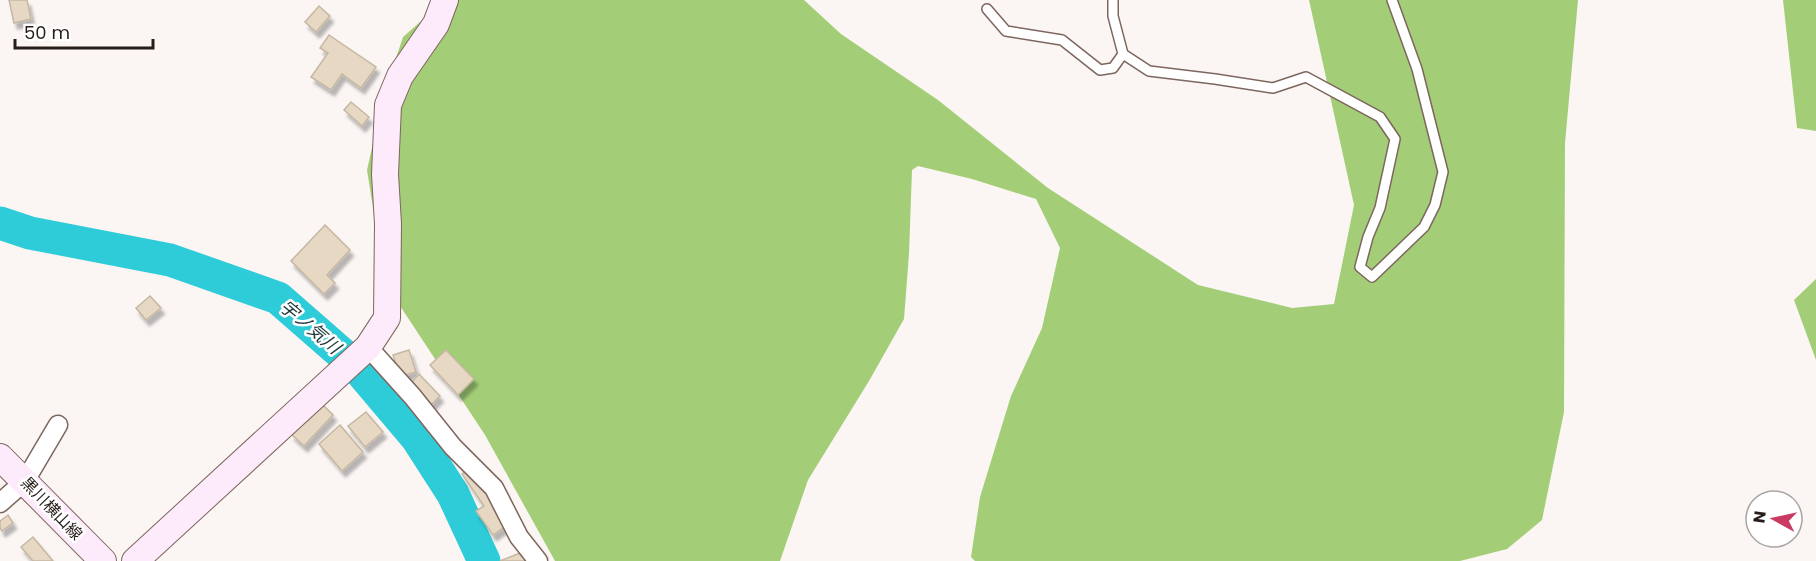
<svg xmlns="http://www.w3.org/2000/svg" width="1816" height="561" viewBox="0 0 1816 561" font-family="Poppins,'Noto Sans JP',sans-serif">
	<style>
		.forest { fill: #a3ce77 }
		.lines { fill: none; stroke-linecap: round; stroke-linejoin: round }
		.river { stroke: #2eccd8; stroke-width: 33 }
		.building { fill: #e6d8c2; stroke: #c5b7a2; stroke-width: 1.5; filter: url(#shadow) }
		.lane-casing { stroke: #7d665d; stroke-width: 12 }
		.street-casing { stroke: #7d665d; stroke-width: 21 }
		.secondary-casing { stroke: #7d665d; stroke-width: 28 }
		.lane { stroke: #fff; stroke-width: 9 }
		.street { stroke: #fff; stroke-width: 18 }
		.secondary { stroke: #fdeafa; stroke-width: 26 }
		.labels { text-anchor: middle; stroke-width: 5; stroke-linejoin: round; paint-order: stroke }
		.street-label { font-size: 16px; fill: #261d19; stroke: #fff }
		.water-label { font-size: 18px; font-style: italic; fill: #213a3c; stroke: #fff }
	</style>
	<defs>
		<filter id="shadow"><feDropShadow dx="3.5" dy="6" stdDeviation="1.5" flood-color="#0004"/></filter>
	</defs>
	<rect width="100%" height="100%" fill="#fbf6f4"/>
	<!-- forest -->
	<g class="forest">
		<path d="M445,0h359l37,34 97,66 110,88 150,97 94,23 42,-4 20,-99 -45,-205h269l-13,143 -1,269 -22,108 -35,29 -47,12h-485l-4,-4 9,-60 31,-101 31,-68 18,-80 -24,-49 -64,-20 -54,-13 -6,4 -3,84 -5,65 -35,62 -61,99 -28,81h-225l-70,-126 -100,-152 -18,-113 17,-76 19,-57z"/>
		<path d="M1783,0h33v131l-19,-3z"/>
		<path d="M1816,279v81l-22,-60z"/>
	</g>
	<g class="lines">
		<!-- river -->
		<path class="river" d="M0,223l30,10 140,27 108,38 79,69 60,71 36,56 31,67"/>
	</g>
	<!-- building -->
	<g class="building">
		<path d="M9,0h18l4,19 -17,4z"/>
		<path d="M319,6l11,10 -14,16 -11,-10z"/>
		<path d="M329,35l47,32 -15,21 -19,-14 -11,16 -20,-13 17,-24 -8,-5z"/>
		<path d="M351,102l18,15 -7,9 -18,-16z"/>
		<path d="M325,225l25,25 -23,25 8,8 -11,11 -33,-33z"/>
		<path d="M150,296l11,12 -15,12 -10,-12z"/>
		<path d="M409,350l7,22 -16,5 -7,-22z"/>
		<path d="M446,350l28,29 -16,16 -28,-30z"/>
		<path d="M419,374l21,22 -11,11 -21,-21z"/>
		<path d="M321,403l12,12 -29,31 -13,-12z"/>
		<path d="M366,412l17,20 -18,15 -17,-21z"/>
		<path d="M340,425l23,27 -21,19 -23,-27z"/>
		<path d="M471,468l39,55 -17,12 -17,-24 8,-5 -22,-32z"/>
		<path d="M8,515l5,8 -11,8 -2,-3v-7z"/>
		<path d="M33,537l20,24h-20l-12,-14z"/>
		<path d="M525,551l4,10h-29z"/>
	</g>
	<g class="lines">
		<defs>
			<g id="lane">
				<path d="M987,9l19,22 56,9 38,30 13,-2 10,-14 -10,-38v-16"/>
				<path d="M1123,54l26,17 66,8 58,9 33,-11 74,40 15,22 -15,69 -12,29 -8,30 12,10 52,-50 11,-22 8,-33 -26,-103 -25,-69"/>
			</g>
			<g id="street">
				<path d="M368,347l45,50 40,50 41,41 25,49 19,24"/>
				<path d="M0,503l25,-22 33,-56"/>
			</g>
			<g id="secondary">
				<path d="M0,457l103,104"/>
				<path d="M135,561l233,-214 19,-29 1,-94 -3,-50 3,-69 12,-29 36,-52 9,-24"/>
			</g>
		</defs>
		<!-- lane casing -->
		<use href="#lane" class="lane-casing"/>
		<!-- street casing -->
		<use href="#street" class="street-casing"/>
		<!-- secondary casing -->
		<use href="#secondary" class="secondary-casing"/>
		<!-- lane -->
		<use href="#lane" class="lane"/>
		<!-- street -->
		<use href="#street" class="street"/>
		<!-- secondary -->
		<use href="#secondary" class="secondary"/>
	</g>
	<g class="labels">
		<!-- street labels -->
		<g class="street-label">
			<text transform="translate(52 508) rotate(46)" y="6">黒川横山線</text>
		</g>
		<!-- water labels -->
		<g class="water-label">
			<text transform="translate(310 327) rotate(40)" y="6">宇ノ気川</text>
		</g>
	</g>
	<!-- north arrow -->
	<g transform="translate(1774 519) rotate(278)"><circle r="28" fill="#ffffff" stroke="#a8a5a3" stroke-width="1.5"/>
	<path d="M0-4.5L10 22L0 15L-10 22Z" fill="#ca3b64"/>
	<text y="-9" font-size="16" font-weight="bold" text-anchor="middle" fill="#261d19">N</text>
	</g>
	<!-- scale -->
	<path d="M15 39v9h138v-9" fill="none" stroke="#261d19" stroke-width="3"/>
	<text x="24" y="39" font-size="18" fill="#261d19" stroke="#ffffff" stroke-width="4.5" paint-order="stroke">50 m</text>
</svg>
